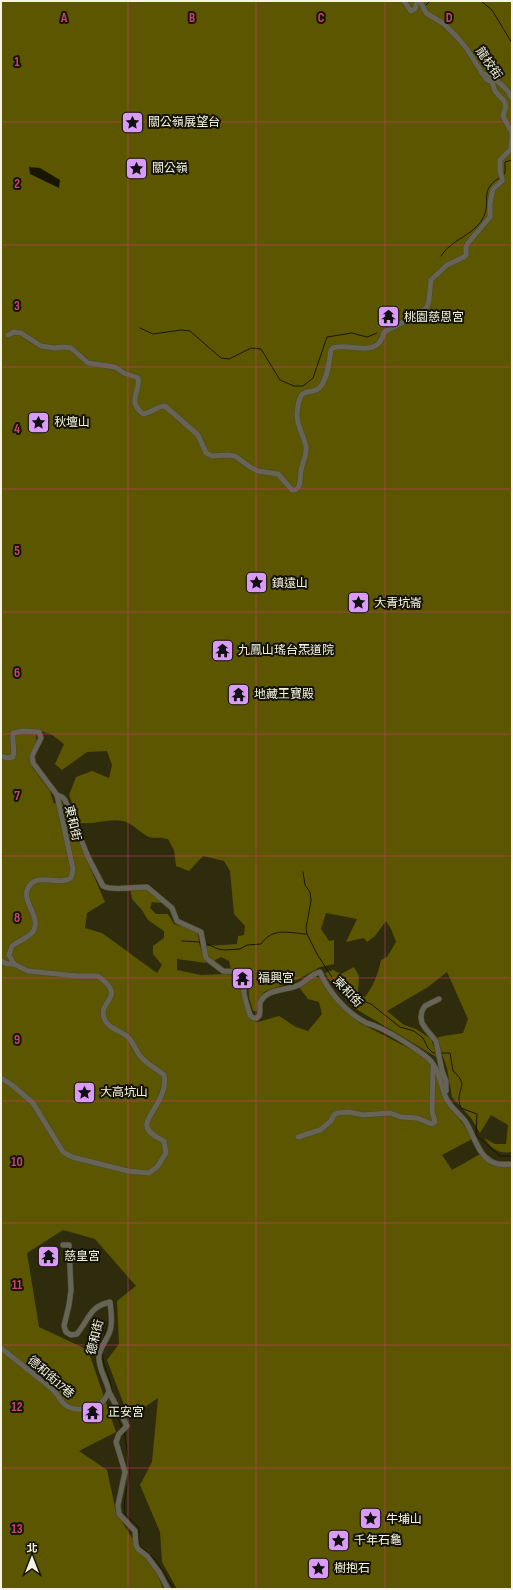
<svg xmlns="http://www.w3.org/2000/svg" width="513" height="1590" viewBox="0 0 513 1590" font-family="'Sofia Sans Condensed','Noto Sans TC',sans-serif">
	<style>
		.forest { fill: #5d5600 }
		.water { fill: #191600 }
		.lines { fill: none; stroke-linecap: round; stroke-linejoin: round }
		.stream { stroke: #191600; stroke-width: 1 }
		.minor-casing { stroke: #4b482b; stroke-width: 6 }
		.minor { stroke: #656456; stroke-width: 5 }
		.grid { fill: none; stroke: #cc4476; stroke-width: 1; stroke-opacity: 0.55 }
		.labels { text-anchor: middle; stroke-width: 4; stroke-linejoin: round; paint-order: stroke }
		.street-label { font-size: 12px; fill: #f5f4e2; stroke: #151407 }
		.poi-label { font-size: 12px; fill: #f5f4e2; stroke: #151407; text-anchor: start }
		.grid-label { font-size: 13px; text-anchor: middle; font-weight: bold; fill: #cc4476; stroke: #151407; stroke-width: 4; stroke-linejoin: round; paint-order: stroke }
	</style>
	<rect width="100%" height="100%" fill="#2f2c0d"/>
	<!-- forest -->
	<path class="forest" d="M1,1h511v1151c-14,2 -20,-3 -28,-14l11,6h11l2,-19 -17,-10 -11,18 -9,-15 -19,-21 -5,-29 -6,-17 -3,-14 25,-4 5,-14 -21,-47 -19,15 -41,24 17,14 12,4 15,10 7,19 -82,-49 1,-7 -12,-12 -8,-7 -7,-2 -5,-8 8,-3 8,4 13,-7 5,9 -1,17 7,4c9,-12 13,-23 16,-37l6,-3 9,-15 -5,-13 -5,-8 -11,15 -8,6 -3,-4 -18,4 11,-23 -31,-6 -5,16 8,12 5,-1v24l-14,3 -21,12 -35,13 -7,13 1,6h-5l-4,-13 -1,-25 -7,-4 -10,1 -2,-9 -8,-4 -6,3v3h-5l-5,-11 2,-6 30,-2 1,-8 6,-1 1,-9 -11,-12 -4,-43 -6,-10 -21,-5 -14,15 -13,-5 -2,-16 -6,-11c-7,-2 -16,0 -21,-3 -8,-4 -15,-13 -24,-15 -15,-3 -29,4 -43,2l-11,-28 7,-18 16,-6 17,7 3,-13 -5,-14 -20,1 -25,18 -7,-6 9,-20 -12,-9 -13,-5 -3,6 1,10 -5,21 18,24 4,13 6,-6 45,104 -18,11 -2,15 17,5 55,40 5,-8 -9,-11v-8l11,-8v-7l-16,-11 -6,-10 -10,-11 -2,-11 19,2 12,10 1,3 -10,-1 -2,6 6,6h12l6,10 24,7 1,12 7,20 -29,-4v11l24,5 26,-1 15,1 3,8 -2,13 8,24 7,2 21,-6 17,11 12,4 14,-17 -3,-12 -11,-3 -9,-12 16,-11 6,3 9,14 30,30 66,34 9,19 6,8 12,27 21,27 -32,17 10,15 32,-18 12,9h16v428h-335l-15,-27 -2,-30 -20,-47 12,-23 6,-64 -29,20 -22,-58 12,-16 -2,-43 19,-15 -41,-47 -32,-9 -36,23 12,74 49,23 28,82 -37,19 28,19 9,42 26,42 15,19 6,16h-162z"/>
	<!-- water -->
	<path class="water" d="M29,167l11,1 20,12 -1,8 -29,-14z"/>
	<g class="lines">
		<!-- stream -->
		<g class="stream">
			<path d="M481,1l11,9 20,33"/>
			<path d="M425,6l5,-5"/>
			<path d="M504,174l1,-1v-11l7,-2"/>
			<path d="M441,256c2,-3 5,-7 8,-9 11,-10 29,-16 35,-31 7,-16 -5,-25 15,-38"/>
			<path d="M140,328l13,6 28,-4 9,1 31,27 8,1 22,-11 10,1 19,31 14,6h9l10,-8 14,-41 25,-4 15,4 10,-4"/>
			<path d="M303,872l2,13 5,7 1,9 -5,27 1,6 10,20 18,28 15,6 8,11 13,5 29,23 14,4 9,7 5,10 5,5h3"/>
			<path d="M182,941l18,1"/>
			<path d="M205,943l13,6 7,1 15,-1 7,-4 14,-1c12,-17 27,-11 45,-10"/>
			<path d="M441,1053h9l3,18c19,16 0,18 8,37l16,6 -1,21 24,21h12"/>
			<path d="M103,1340l5,-19"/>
			<path d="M102,1353c1,14 9,25 10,39"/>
			<path d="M112,1403l10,25"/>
			<path d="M124,1432c2,6 6,39 5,44 -2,12 -6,25 -4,38l14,14v17l17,15 18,29"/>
		</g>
		<defs>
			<g id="minor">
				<path d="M404,1l7,10 4,-2 2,-8"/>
				<path d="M482,73c13,5 23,12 30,25"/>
				<path d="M8,335l6,-3 7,1 20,13 14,2 8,-1 8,1 17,15 27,4 9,6 14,5c3,15 -12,22 5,36 9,-1 14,-8 22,-8l33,29 8,18 6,3 16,-1 7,1 15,11 8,4 20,3 14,16h3c3,-2 3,-1 4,-4 2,-5 1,-10 2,-15 1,-9 6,-15 5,-24 -2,-12 -9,-20 -9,-32 2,-35 14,-16 24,-29 7,-9 8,-25 10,-36l2,-2c19,-6 45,12 51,-16l37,-19 6,-6 2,-7 2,-20 16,-15 17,-8 2,-2v-8l2,-4 22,-26v-14l3,-14 9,-8v-3l-2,-7v-11l11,-11 1,-16 -9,-17 3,-10 -2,-5 -9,-10 -3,-9 -6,-3 -19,-30 -10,-12 -13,-13 -18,-11 -6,-12"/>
				<path d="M1,756l6,2 6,-1c2,-7 -1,-16 0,-24l10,-2 16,1 2,6 -9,18 1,7 24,32"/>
				<path d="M57,795l5,2 3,3 23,57 15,29c8,5 34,1 44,1l25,21 5,13 24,11 5,26 17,13 19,1c7,7 1,13 2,21 1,7 4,15 6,22l3,3h4l2,-2c2,-4 0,-8 1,-13 6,-15 27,-12 39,-18 8,-4 12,-11 21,-13 8,19 25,39 43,49 4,3 8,3 12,5 13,5 27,14 39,22 7,5 15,9 19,16 7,10 8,23 13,34 5,11 16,17 21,26 11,20 14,45 45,40"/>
				<path d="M1,961l6,3h7"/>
				<path d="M439,999l-14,7 -3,5 -1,6 1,6 4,6 10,12 6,30 4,10v10"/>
				<path d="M1,1078l11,7 21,18 30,49 9,5 56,14 21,2 8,-6 9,-14 -2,-12c-6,-3 -15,-7 -17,-14 -3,-10 22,-30 17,-52 -7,-6 -16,-10 -22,-17 -6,-6 -8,-15 -14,-21 -8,-7 -20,-8 -24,-19 -6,-19 24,-20 -6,-42h-21l-49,-5 -14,-7 -5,-9 3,-9c6,-5 19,-9 22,-16 7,-15 -16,-31 -4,-45 10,-12 30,1 41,-7l2,-9 -16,-74"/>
				<path d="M298,1137l22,-7 11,-9 2,-5 4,-3 12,-1 14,3 27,-2 11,4 16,1 15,6 3,-2 -3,-11 1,-44"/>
				<path d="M63,1245h6l2,45 -2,15 -5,21 2,6 5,3 6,-1c13,-16 12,-27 33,-32 1,9 3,20 0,29 -3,9 -10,16 -11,25 -1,14 8,23 10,36l18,34 -8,8 -3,8 9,30 -7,33 1,9 16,17 1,14 2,4 9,7 12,16 9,17"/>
				<path d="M1,1348l50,40c5,4 8,10 12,15 10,10 28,7 39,-1 3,-2 5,-7 7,-10"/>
			</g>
		</defs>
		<!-- minor casing -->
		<use href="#minor" class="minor-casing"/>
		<!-- minor -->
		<use href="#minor" class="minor"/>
	</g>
	<!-- grid -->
	<path class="grid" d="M128,1v1588M256,1v1588M385,1v1588M1,122h511M1,245h511M1,367h511M1,489h511M1,612h511M1,734h511M1,856h511M1,978h511M1,1101h511M1,1223h511M1,1345h511M1,1468h511"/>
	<!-- icons -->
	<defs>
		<symbol id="sight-square" viewBox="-11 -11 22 22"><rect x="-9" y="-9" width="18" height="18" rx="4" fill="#da9af7" stroke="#151407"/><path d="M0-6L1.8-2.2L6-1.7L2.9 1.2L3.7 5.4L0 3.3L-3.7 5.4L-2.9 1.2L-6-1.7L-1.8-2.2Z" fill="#111"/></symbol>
		<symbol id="temple-square" viewBox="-11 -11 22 22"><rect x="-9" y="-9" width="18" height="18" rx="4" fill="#da9af7" stroke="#151407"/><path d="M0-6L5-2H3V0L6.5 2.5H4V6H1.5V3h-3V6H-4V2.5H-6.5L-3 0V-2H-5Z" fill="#111"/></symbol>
	</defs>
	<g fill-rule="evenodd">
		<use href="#sight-square" x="120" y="110" width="25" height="25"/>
		<use href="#sight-square" x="124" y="156" width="25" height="25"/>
		<use href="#temple-square" x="376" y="304" width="25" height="25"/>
		<use href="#sight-square" x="26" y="410" width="25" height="25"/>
		<use href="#sight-square" x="244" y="570" width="25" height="25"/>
		<use href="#sight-square" x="346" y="590" width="25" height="25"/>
		<use href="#temple-square" x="210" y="638" width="25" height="25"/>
		<use href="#temple-square" x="226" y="682" width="25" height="25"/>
		<use href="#temple-square" x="230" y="966" width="25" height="25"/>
		<use href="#sight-square" x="72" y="1080" width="25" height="25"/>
		<use href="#temple-square" x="36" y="1244" width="25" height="25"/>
		<use href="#temple-square" x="80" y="1400" width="25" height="25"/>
		<use href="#sight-square" x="358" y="1506" width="25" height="25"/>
		<use href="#sight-square" x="326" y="1528" width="25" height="25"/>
		<use href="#sight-square" x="306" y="1556" width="25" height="25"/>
	</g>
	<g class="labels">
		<!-- street labels -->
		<g class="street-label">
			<text transform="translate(489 63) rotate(55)" y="4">龍校街</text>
			<text transform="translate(73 823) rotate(77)" y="4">東和街</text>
			<text transform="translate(348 992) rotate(47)" y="4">東和街</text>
			<text transform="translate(95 1337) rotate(-76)" y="4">德和街</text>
			<text transform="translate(51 1377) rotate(41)" y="4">德和街17巷</text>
		</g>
		<!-- poi labels -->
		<g class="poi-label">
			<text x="148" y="126">關公嶺展望台</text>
			<text x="152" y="172">關公嶺</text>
			<text x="404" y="321">桃園慈恩宮</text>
			<text x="54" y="426">秋壇山</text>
			<text x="272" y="587">鎮遠山</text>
			<text x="374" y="607">大青坑崙</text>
			<text x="238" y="654">九鳳山瑤台炁道院</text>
			<text x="254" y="698">地藏王寶殿</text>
			<text x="258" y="982">福興宮</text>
			<text x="100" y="1096">大高坑山</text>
			<text x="64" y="1260">慈皇宮</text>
			<text x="108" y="1416">正安宮</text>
			<text x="386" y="1523">牛埔山</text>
			<text x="354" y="1544">千年石龜</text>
			<text x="334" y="1572">樹抱石</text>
		</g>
	</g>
	<g class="grid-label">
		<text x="64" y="22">A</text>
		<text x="192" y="22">B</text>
		<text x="321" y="22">C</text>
		<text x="449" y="22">D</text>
		<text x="17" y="66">1</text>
		<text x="17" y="188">2</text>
		<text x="17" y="310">3</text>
		<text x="17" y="433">4</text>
		<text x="17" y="555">5</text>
		<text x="17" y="677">6</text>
		<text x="17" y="800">7</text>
		<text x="17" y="922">8</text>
		<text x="17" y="1044">9</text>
		<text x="17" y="1166">10</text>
		<text x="17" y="1289">11</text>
		<text x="17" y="1411">12</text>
		<text x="17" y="1533">13</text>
	</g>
	<!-- border -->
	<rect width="513" height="1590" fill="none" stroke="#f5f4e2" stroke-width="4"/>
	<!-- north arrow -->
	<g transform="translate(32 1558)" stroke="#151407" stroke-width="3" paint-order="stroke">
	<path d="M0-3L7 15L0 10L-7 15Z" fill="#f5f4e2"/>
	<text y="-6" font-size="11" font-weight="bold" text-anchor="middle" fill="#f5f4e2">北</text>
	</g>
</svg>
